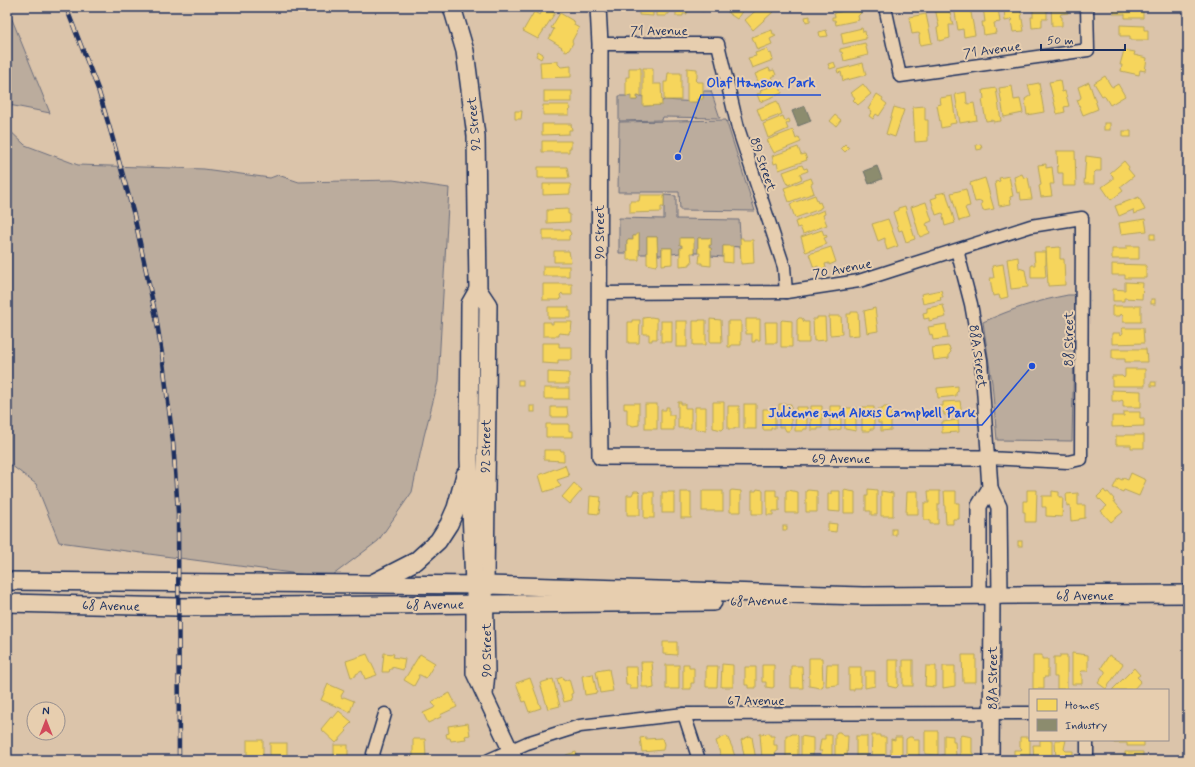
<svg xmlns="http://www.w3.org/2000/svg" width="1195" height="767" viewBox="0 0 1195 767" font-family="Mynerve,sans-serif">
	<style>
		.green { fill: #bbac9d; stroke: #6b6e7e }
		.homes { fill: #f6d55c; stroke: #b4a35d }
		.industry { fill: #8c8c6e; stroke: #6a7069 }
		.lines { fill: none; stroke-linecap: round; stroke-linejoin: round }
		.minor-casing { stroke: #1b2f5e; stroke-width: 15 }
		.tertiary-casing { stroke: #1b2f5e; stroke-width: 18 }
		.secondary-casing { stroke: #1b2f5e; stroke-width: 20 }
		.minor { stroke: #e7ceaf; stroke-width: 12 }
		.tertiary { stroke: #e7ceaf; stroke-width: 15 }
		.secondary { stroke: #e7ceaf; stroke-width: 17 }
		.rail-casing { stroke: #1b2f5e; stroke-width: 4.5 }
		.rail { stroke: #e7ceaf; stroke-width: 3; stroke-dasharray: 9; stroke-linecap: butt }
		.labels { text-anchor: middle; stroke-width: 4; stroke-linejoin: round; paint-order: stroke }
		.street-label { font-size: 13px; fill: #1b2f5e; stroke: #e7ceaf }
		.leader { fill: none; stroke: #1d4ed8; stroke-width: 1.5 }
		.callout-dot { fill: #1d4ed8; stroke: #e7ceaf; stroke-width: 1.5 }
		.callout-label { font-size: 14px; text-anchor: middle; font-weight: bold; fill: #1d4ed8; stroke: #e7ceaf; stroke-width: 4; stroke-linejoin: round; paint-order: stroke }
	</style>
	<rect width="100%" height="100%" fill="#dbc4aa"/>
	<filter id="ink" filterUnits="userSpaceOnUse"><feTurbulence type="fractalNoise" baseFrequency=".025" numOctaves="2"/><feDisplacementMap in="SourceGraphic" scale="8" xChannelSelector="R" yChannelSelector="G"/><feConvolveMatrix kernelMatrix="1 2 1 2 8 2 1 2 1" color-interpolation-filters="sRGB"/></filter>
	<g filter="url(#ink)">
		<!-- green -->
		<g class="green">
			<path d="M7,7l43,106 -41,-8 -2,6z"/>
			<path d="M703,91h8l9,27 -57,-1 -1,3 -43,1v-25h12l1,4h5v-4h6l1,10 17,-1 1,-4 2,-1 33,2v-3l6,-1z"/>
			<path d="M726,120l29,91 -75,-1 -1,-18h-61l1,-70z"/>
			<path d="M7,128l18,17 53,20 126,4 66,9 8,-3 21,7 94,-2 56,8 -11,194 -14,54 -12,56 -34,49 -49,37 -270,-36 -23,-58 -29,-22z"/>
			<path d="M664,195l12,1v23l63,1 2,27 -18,-1v11l-12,-1v-8h-2v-3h2v-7h-13v15h-4l-1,-15h-12l-1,7h2v3h-2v5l-8,1v-6h-10v7h-4l-1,-18h-10v17h-8v-20l-3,2h-3v4h-6v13h-8v-35l45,1z"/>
			<path d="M1068,295h7l-3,146 -75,-1 -5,-57 -9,-61c29,-13 53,-21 85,-27z"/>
		</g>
		<!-- homes -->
		<g class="homes">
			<rect x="625" y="7" width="14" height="4"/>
			<path d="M639,7h14v9l-14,-1z"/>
			<path d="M656,7h13v7h-3v2h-10z"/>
			<path d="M676,7h11v7h-4v2h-7z"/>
			<path d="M693,7h13v2l-2,2h-3l-3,-4z"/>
			<path d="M730,7h15l-8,12 -9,-6z"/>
			<path d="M760,7h5l4,4 1,-1 3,2 -20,18 -8,-10z"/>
			<path d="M939,7h5v2l5,-1 4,17h-4l1,13 -11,3 -2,-13 2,-1 -4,-19z"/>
			<path d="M954,7h16l5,28 -11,2 -1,-8 -5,1z"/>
			<path d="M983,7h15l2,15 -6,1 2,10 -12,2 -2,-13h3z"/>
			<path d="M1004,7h16l4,24 -11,1 -2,-11 2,-1 -2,-2 -1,2 -5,1z"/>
			<path d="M1033,7h14v12h-5v8l-10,1 -1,-11h2z"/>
			<path d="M1051,7h17v6l-7,1 -1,2 2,1v9h-10z"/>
			<path d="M1114,7l29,1v10h-18v-4h-11z"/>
			<path d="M544,8l11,5 -17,26 -15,-8 11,-19 6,3z"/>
			<path d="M858,8l2,2 1,3 -3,3 1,4 -23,5 -1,-5h-3v-3h3l-1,-4z"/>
			<path d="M560,13l15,9 -1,3 5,3 -7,13 1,2 -4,7 -3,1 -5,-3 1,-1 -13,-8 5,-10 -3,-1z"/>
			<path d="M926,14l6,29 -12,2 -1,-9 1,-2 -2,-1 -6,1 -3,-17z"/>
			<path d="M810,16v5l-4,1 -1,-5z"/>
			<path d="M1120,25l24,1v4h4v10h-18v-4h-10z"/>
			<path d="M862,28l1,4 2,-1 1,8 -23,5 -2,-11z"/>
			<path d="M772,30l1,4h2l1,2 -6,3 2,5 -15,6 -5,-13z"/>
			<path d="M826,30l2,6 -8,1 -1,-5z"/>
			<path d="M865,43l3,12 -24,6 -2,-9h-2v-3z"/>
			<path d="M767,49l2,5 2,-1 2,7 -21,8 -4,-10 8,-2 -1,-3z"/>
			<path d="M1124,50l11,2 -1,3 13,3 -2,13 -5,-1 -1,5 -18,-4 1,-6h-2z"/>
			<path d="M538,51l5,3 -2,5 -5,-3z"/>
			<path d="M558,61v3l3,3 10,-1v11l-30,1 -1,-16z"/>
			<path d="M834,62l2,5 -6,2 -2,-5z"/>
			<path d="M863,63l3,12 -23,6 -2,-9 -3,1 -1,-3z"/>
			<path d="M629,68h12v28h-4v4h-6v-4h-5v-19h3z"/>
			<path d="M643,68h10v16h8l1,21 -19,1z"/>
			<path d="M687,68l10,1v9l-2,2 2,2h6v17h-6v3h-10z"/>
			<path d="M769,68l1,3 4,-1 2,5 -4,2 2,4 -14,5 -5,-12z"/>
			<path d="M668,73h13v27h-17v-18h3z"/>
			<path d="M1105,76l6,10 2,1 5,-3 7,12 -15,9 -6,-10 -2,1 -8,-13z"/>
			<path d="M1060,80l2,12 3,-1 4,15 -5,1 1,5 -8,2 -8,-32z"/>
			<path d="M1089,82l9,27 -15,6 -6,-15 3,-1 1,-2 -3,-10z"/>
			<path d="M1039,83l5,29 -17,3 -2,-16 6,-4 -3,-10z"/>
			<path d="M779,84l3,9 -22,9 -3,-8 4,-1 -1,-3z"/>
			<path d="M863,84l8,10 -13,11 -5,-5 2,-2 -4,-5z"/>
			<path d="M1012,86l2,14 6,-1 3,14 -19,4 -5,-29z"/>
			<path d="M996,88l5,33 -8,1v-2l-7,1 -4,-21 2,-1 -1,-9z"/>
			<rect x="544" y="91" width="28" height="11"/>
			<path d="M966,92l1,11 2,1 5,-1 3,17 -17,3 -5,-29z"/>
			<path d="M877,94l6,4 -1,2 5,4 -8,12 -3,-2 -3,5 -4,-3 3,-5 -4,-2z"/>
			<path d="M952,96l4,27 -6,1v2l-9,2 -4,-23 4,-1 -1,-6z"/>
			<path d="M777,101l5,13 -20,8 -5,-13z"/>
			<path d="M543,105h26l2,4 -2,2v4h-26z"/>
			<path d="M925,106v14h3v21l-13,1 -2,-35z"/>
			<path d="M894,107l10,3 -9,27 -9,-3z"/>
			<path d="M515,111h7l-1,8h-6z"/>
			<path d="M835,115l6,5 -5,6 -6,-5z"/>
			<path d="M783,116l2,5 4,-2 1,3 -4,2 2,5 -20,9 -5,-14z"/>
			<rect x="1104" y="123" width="6" height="7"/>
			<path d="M542,124h29l1,6h-3v4l-27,1z"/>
			<path d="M793,130l3,9 3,-2 2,5 -27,11 -7,-13z"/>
			<rect x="1123" y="131" width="8" height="6"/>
			<path d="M542,141h29v7h-2v4h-27z"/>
			<path d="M845,144l4,4 -4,4 -4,-4z"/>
			<path d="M981,144l1,5 -5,1 -1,-5z"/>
			<path d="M798,147l3,8 4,-1 2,6 -28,10 -2,-7 -3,1 -2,-8z"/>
			<path d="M1057,151h18l1,35h-13v-13h-5z"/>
			<path d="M1086,156l15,2v13h-5l-2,2v11h-10z"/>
			<path d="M1124,161l5,6 -1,2 6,7 -14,11 3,4 -12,9 -9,-13 11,-8v-3l-3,-3z"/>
			<path d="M1046,164v4l6,-1 2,17h-4l2,12 -11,1 -2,-11 2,-1 -3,-20z"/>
			<path d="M802,165l2,4 3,-1 1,3 -8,3 2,5 -14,6 -5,-13z"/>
			<path d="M538,167h29l2,11h-31z"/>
			<path d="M1022,174l2,4 4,-1 4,22 -11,1 -1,-8 -3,1 -3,-16z"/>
			<path d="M1009,176l4,20 -3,1 1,7 -12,2 -4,-24 5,-1 -1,-3z"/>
			<path d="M811,178l2,5 -2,1 3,9 -25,9 -5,-14z"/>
			<path d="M985,178l9,31 -11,2 -2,-7 1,-2 -1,-1 -6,1 -5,-19z"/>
			<path d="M543,184h27l1,2v2l-1,2v4l-27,1z"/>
			<path d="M966,189l4,17 -4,1 -1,2 1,1 3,8 -10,3 -8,-28z"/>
			<path d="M946,192l9,31 -10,3 -2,-9 1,-3 -2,-1 -6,2 -5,-16 6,-2 -1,-3z"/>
			<path d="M640,195h24v12h-3v5l-31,1v-12h9z"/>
			<path d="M815,195l3,8 2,-1 2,5 -2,1v1l-25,9 -5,-14z"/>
			<path d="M1139,197l6,13 -11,4 -1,-4 -14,6 -4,-10z"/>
			<path d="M926,202l6,19 -5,2 -1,2 2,1 2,7 -10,4 -9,-30z"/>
			<path d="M905,206l10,33 -9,3 -4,-12 -3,1 -6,-19 5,-2v-2z"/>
			<path d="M568,209v5h2v8l-23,1v-13z"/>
			<path d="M824,210l1,4 -2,1 4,10 -24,9 -3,-7 -3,1 -2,-6z"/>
			<path d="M888,219l10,27 -11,4 -2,-7v-5l-7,3 -6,-17z"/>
			<path d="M1145,219l2,12 -26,3 -2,-11z"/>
			<path d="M543,230h26l2,4 -2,2v4h-26z"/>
			<path d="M822,230l2,5 2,-1 1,3 -3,1 3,6 -21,8 -1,-1 -4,-14z"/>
			<path d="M636,234h3v26h-12v-20h6v-4h3z"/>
			<rect x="1150" y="234" width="5" height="5"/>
			<path d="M647,237h10l1,27 -2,2 -9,-2z"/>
			<path d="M680,238h14v15h-3l1,10h-2v2l-10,1v-18h2v-3h-2z"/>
			<path d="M698,238h13v7h-2v3h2v18l-9,-1v-2h-3l1,-10h-2z"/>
			<path d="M740,238h3v2h10l1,23 -13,1z"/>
			<path d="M723,246h10v17l-10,-1z"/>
			<path d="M1126,246h13v13h-27v-10h14z"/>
			<path d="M831,247l5,15 -7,3v-2l-4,1 1,4 -6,2 -2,-4 -4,2 -5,-14z"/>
			<path d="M1060,247v12h4l1,26 -17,1 -2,-38z"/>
			<path d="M662,248h10v16l-10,1z"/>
			<path d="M554,251h15l2,11h-17z"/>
			<path d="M1034,252h12v13h-1l1,12 -2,1h-13v-13h4z"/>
			<path d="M1018,257l1,11 6,2 3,17 -17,2 -4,-30z"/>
			<path d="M1003,264l5,33 -8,2 -1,-4 -6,1 -3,-18h4l-2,-12z"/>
			<path d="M1112,264l34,1v13h-21v-3h-13z"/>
			<rect x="543" y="266" width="26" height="10"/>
			<path d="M1125,282l18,1 -1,16 -18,-1v3h-11v-12l12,1z"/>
			<path d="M543,284h29v11h-9l-1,-2 -2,2 1,4 -1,1h-17z"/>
			<path d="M941,290l2,7h-3l1,3 -18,4 -2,-10z"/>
			<rect x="1151" y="299" width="4" height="5"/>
			<path d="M943,305l3,12 -17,4v-3l-5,1 -1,-6 4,-1v-4z"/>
			<path d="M1112,306h29v16h-18v-6l-2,-2 -1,2h-8z"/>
			<path d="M548,307h21v4h2v7h-23z"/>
			<path d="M875,308l3,23 -11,2 -3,-22z"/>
			<path d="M851,312h7l1,23 -11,1 -1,-22h4z"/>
			<path d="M829,316h12l1,18 -12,1z"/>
			<path d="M651,317l6,1v21h-5v2h-3v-7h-6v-16z"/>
			<path d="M817,317h8l1,23 -12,1 -1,-22h4z"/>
			<path d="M799,318h3l2,4h5v21h-12v-23z"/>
			<path d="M710,319l11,1 1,22h-12z"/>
			<path d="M746,319h14v21h-5v2h-3v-8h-6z"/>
			<path d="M632,320h8l-1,23h-11v-21h4z"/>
			<path d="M699,320h7v25h-13v-24h6z"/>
			<path d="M782,320l10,1v26h-11v-26z"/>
			<rect x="661" y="321" width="11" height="21"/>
			<rect x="676" y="321" width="11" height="26"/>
			<path d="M728,321h13v24h-10v2h-3z"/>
			<path d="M543,322h8v2h2v-2h19l-1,10h-2v2l-10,-1v3h-16z"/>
			<path d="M765,322h12v21h-11z"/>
			<path d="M946,324l2,14 -15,2 -1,-6 -2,1 -2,-8z"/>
			<path d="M1123,328h20l1,15 -32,1v-11h8l1,2 2,-2 -1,-4z"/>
			<path d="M542,343h17v4h13v13h-14v4l-16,-1z"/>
			<path d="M949,346l2,6 -2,2v4l-15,2 -2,-12z"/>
			<path d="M1112,349h34l1,13h-22v-3h-13z"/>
			<path d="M1125,369h20v17h-33v-10h10l2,2 1,-2z"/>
			<path d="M548,372l21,1v11h-21z"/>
			<rect x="518" y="380" width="5" height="5"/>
			<rect x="1151" y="382" width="5" height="4"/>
			<path d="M958,386v5l-2,2v3l-18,2 -1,-10z"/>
			<rect x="544" y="388" width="25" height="11"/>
			<path d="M1112,390l29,1v16h-18v-6l-1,-1 -2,1h-8z"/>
			<path d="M960,401l2,13 -18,1v-3h-5v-6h4v-4z"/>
			<path d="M678,402h3v2h4v4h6v20h-13z"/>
			<path d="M713,402h11v26l-2,2 -9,-2z"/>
			<path d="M624,403h15v22l-6,1 -2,-1h-4v-16h-3z"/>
			<rect x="645" y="404" width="12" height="25"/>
			<rect x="744" y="404" width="12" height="25"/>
			<path d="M779,404h12v24l-2,3h-3l-2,-4h-5z"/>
			<rect x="530" y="406" width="5" height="6"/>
			<path d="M728,406h11v22h-4v1h-7z"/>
			<path d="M811,406h11v22h-4v2h-7z"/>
			<path d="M830,406h11v23l-11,2z"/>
			<path d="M551,407h16l1,10h-17z"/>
			<path d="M666,407h3v8h5v15h-13v-20h5z"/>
			<path d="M695,407h11v23l-11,-1z"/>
			<path d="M796,407h11v22h-4v2h-8z"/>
			<path d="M862,407h12v22h-4v2h-8z"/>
			<path d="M883,407h7l1,2v21l-10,1v-8h-3v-14h5z"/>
			<path d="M845,408h11v23l-11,-2z"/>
			<path d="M763,409h12v19h-4v2h-8z"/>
			<path d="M1124,412h16v6h4v8l-32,1v-11h12z"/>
			<path d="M958,420l1,12 -17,1v-11z"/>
			<path d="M546,424h23v7h4v6h-27z"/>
			<path d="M1125,435h19v13h-13v-3h-15v-9h9z"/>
			<path d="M544,450h17v1h3v10l-20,-1z"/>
			<path d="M565,465l4,11 -12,4 4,6 -1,1 -16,5 -5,-17z"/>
			<path d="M1131,473l15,7 -7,16 -15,-6 -1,2 -10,-4 5,-10 4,2 1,-2 5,2z"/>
			<path d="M574,483l8,7 -12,14 -8,-7z"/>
			<path d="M757,489l6,1v24h-11v-23h4z"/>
			<path d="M868,489l9,1v25h-6v-4h-5v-15h2z"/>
			<path d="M732,490l9,1v21h-11v-21z"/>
			<path d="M767,490h9v6h3v15h-6v4h-6z"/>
			<path d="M788,490l10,2v21h-12v-22z"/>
			<path d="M808,490l9,1v21h-11v-21z"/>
			<path d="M844,490l11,2v21h-11z"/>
			<path d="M1027,490h10l-1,32h-11v-10h-2v-11h4z"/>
			<path d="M1104,490l2,3 2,-1 6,7 -1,1 10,12 -12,10 -10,-11 6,-5 -7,-7 -1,1 -2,-3z"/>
			<path d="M634,491h4l2,2v22h-13v-20h5z"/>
			<rect x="702" y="491" width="21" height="20"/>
			<path d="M831,491h9v21l-12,-1v-17h3z"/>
			<path d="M881,491l12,2v23h-12z"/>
			<path d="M911,491h7v23h-12l1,-22h4z"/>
			<path d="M928,491h12v13h-2v20h-8v-4h-6v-17h5z"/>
			<path d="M944,491h12v12h3v16h-6v5h-7z"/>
			<path d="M1052,491l7,1v5h4l-1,20 -16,-1v-9h-4v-11h10z"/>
			<rect x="644" y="492" width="10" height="26"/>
			<rect x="662" y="492" width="12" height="21"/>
			<rect x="681" y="492" width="10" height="26"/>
			<path d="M1078,493v12h7v13l-6,1v1l-8,1 -1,-16 -3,1 -1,-12z"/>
			<path d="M590,496l11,1 -2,17 -10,-1z"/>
			<path d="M828,523l9,1 -1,8 -8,-1z"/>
			<rect x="783" y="526" width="4" height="4"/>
			<rect x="892" y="529" width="4" height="6"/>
			<rect x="1018" y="541" width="4" height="5"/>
			<path d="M663,642h14v13l-14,-1z"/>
			<path d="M384,653l10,1 -1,3 12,2 -2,11 -11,-3v2h-2l-1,3h-7z"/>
			<path d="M1072,653l16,2v16h-6l-2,2 2,1v10h-10z"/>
			<path d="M367,654l10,21 -12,4 -3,-8 -6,3v2l-5,1 -5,-16z"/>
			<path d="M420,654l15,9 -9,15 -6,-3h-2l1,2 -5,9 -10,-6z"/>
			<path d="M962,655h14v27h-13z"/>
			<path d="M1033,655h9v4h6v18h-4v12h-11z"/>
			<path d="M1060,655h7v34h-10v-12h-3v-20h6z"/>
			<path d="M1109,655l14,9 -17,25 -8,-6 7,-10v-2l-4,-3z"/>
			<path d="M809,658h13l1,28 -3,2 -11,-2z"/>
			<path d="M888,660h10v26l-2,2 -8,-2z"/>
			<rect x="903" y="660" width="10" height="26"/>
			<path d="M641,662h11l2,26 -5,1v-2h-7z"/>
			<path d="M683,664h6v4h5v15h-3v6h-8z"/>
			<path d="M722,664l11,1v22h-12z"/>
			<path d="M827,664h11v21l-12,1z"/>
			<rect x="666" y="665" width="13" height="24"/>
			<path d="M762,665h12v22l-2,1 -6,-1v-5h-4z"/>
			<path d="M706,666h12l-1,21h-11z"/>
			<path d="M791,666h11l1,22h-12z"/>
			<path d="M926,666h10v21l-11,-1z"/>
			<path d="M943,666h12v20l-12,2z"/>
			<path d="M625,667h12l1,22h-8v-4h-4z"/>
			<path d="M745,667h11v21h-8v-3h-3z"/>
			<path d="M849,667h12v21h-7v2h-5z"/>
			<path d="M1134,668l6,7 -3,2 4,4 -8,9h-21z"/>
			<path d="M609,669l4,22 -13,2 -4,-22z"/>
			<path d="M865,671h10v15l-10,2z"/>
			<path d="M593,674l4,19 -12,2 -3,-19z"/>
			<path d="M563,677l1,4 5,-2 4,14 -2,1 1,6 -8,2 -7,-23z"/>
			<path d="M530,678l11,30 -12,4 -4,-11 -2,1 -7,-19z"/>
			<path d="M553,679l7,27 -12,3 -8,-26z"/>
			<path d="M328,684l16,7 -3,5 1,2 2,-1 10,4 -4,11 -29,-12z"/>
			<path d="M450,693l7,14 -17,8 1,2 -13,6 -5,-10 11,-5 1,-2 -3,-3 1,-2z"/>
			<path d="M339,711l13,11 -7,7 2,2 -11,12 -15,-14 10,-12 2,1z"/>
			<path d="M468,723l2,12 -5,1 1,3 -15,2 -1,-3h-3l-1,-4 3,-1 -1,-7z"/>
			<path d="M925,731h13v24l-13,-1z"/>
			<path d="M837,732h3l3,4h5l-1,21 -12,-1v-21z"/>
			<path d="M770,733v3h4v9h3v7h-2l1,5 -14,1 -2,-24z"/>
			<path d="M792,734h4l2,2v24h-12v-25h5z"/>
			<path d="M825,735h7v21h-11l1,-5h-3l2,-12h4z"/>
			<path d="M872,735h8v2h6v23h-15z"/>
			<path d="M944,735l9,1v6h2l1,14h-6v4h-8v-5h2z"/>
			<path d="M962,735l10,2v16h2v5h-14v-22z"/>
			<path d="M727,736l5,11 4,13h-14l-6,-19 4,-2v-1z"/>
			<path d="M750,736l2,1 4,23h-11l-4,-20z"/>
			<path d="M801,736l12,2v22h-12z"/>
			<rect x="856" y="736" width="11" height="20"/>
			<path d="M646,737v2l16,-1 2,6 -1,6 -21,2 -2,-14z"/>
			<path d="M895,737h7v23h-11v-21l4,1z"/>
			<path d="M909,737h3l2,3h5v20h-13v-21z"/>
			<path d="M1020,737h10v23h-16v-10h7l1,-1 -2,-2z"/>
			<path d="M413,739h12l1,18 -13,1z"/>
			<rect x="247" y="740" width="16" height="20"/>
			<path d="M1040,740h12v20h-18l-1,-15h7z"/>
			<path d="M1055,740h11l-2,9 2,2h7v9h-17z"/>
			<path d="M1114,740h34v1h-4v5h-17v-3h-13z"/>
			<rect x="270" y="743" width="17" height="17"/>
			<rect x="334" y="745" width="14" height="15"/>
			<path d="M576,752l2,8h-22l-1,-1 11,-3v-1z"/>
			<path d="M1125,752h18v6h4v2h-34v-4h12z"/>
			<path d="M670,756v4h-27v-1z"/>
		</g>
		<!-- industry -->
		<g class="industry">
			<path d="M805,106l6,15 -13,5 -6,-15z"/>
			<path d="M877,166l5,13 -13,5 -5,-13z"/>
		</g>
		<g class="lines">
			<defs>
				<g id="minor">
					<path d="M885,7l15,69 188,-26 -1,-43"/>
					<path d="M600,44h118l20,84 46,139 2,25"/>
					<path d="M599,293l187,-1 73,-11 172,-55 51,-8 -1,241 -13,3 -80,-4 -7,-98 -10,-56 -14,-54"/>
					<path d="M684,714l15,46"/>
					<path d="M375,760l-2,-6 12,-40"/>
					<path d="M489,760l38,-17 53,-17 104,-12 346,-1"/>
					<path d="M1087,760v-20"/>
				</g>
				<g id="tertiary">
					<path d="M598,7l2,37 -1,330 1,83 388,1 2,30 9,19 1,89"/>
					<path d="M474,585v88l41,87"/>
					<path d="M485,585l2,87 -2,22"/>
					<path d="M979,596v-90l11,-18"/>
					<path d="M991,760l1,-164"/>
				</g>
				<g id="secondary">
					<path d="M452,7l13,44 11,85 2,154 10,15 -3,280"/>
					<path d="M7,581l478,4 378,11 325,-2"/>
					<path d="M373,583l43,-22 22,-20 11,-17 7,-16 9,-33"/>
					<path d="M474,585l-5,-126 1,-155 8,-14"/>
					<path d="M7,603l171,4 535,-5"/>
				</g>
			</defs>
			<!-- minor casing -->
			<use href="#minor" class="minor-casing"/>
			<!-- tertiary casing -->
			<use href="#tertiary" class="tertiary-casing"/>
			<!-- secondary casing -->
			<use href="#secondary" class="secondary-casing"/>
			<!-- minor -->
			<use href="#minor" class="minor"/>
			<!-- tertiary -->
			<use href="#tertiary" class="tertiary"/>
			<!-- secondary -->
			<use href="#secondary" class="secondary"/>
			<defs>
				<path id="rail" d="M66,7l32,82 14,47 22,79 22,102 6,37 11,88 5,70 1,248"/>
			</defs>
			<!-- rail casing -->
			<use href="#rail" class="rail-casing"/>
			<!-- rail -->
			<use href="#rail" class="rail"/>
		</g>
	</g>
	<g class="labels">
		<!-- street labels -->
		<g class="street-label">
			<text x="659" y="35">71 Avenue</text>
			<text transform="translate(992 49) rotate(-8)" y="5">71 Avenue</text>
			<text transform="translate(473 124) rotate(-95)" y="5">92 Street</text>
			<text transform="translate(764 164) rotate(71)" y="5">89 Street</text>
			<text transform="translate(599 232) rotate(-90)" y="5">90 Street</text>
			<text transform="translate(842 268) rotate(-11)" y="5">70 Avenue</text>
			<text transform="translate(1068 339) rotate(-90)" y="5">88 Street</text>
			<text transform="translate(979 356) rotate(82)" y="5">88A Street</text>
			<text transform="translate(485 446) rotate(-89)" y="5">92 Street</text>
			<text x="841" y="463">69 Avenue</text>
			<text x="1085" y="600">68 Avenue</text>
			<text transform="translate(759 600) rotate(-2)" y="5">68 Avenue</text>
			<text transform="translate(435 604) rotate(-1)" y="5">68 Avenue</text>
			<text transform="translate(111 605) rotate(1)" y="5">68 Avenue</text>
			<text transform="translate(486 650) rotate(-90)" y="5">90 Street</text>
			<text transform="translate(992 678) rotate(-90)" y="5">88A Street</text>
			<text x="756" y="705">67 Avenue</text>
		</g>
	</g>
	<!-- callouts -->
	<path class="leader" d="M678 157L701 95H821M1032 366L982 425H762"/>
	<g class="callout-dot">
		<circle cx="678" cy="157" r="4"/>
		<circle cx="1032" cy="366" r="4"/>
	</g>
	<g class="callout-label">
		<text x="761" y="87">Olaf Hanson Park</text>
		<text x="872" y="417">Julienne and Alexis Campbell Park</text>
	</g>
	<!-- margin -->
	<rect width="1195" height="767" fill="none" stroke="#e7ceaf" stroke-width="24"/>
	<rect x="12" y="12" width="1171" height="743" fill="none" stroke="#1b2f5e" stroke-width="1.5" filter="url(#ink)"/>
	<!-- legend -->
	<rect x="1029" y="689" width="140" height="52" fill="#e7ceaf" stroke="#958e8f"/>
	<rect x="1037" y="699" width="20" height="12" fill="#f6d55c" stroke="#958e8f"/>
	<text x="1065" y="709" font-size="12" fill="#1b2f5e">Homes</text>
	<rect x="1037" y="719" width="20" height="12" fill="#8c8c6e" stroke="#958e8f"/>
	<text x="1065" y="729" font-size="12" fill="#1b2f5e">Industry</text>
	<!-- north arrow -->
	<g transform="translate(46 721)"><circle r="19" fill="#e7ceaf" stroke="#958e8f"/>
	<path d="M0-3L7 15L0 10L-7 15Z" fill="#d1495b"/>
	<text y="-6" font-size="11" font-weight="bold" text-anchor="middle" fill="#1b2f5e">N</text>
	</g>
	<!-- scale -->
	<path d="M1041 44v6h84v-6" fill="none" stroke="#1b2f5e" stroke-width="2"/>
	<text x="1047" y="44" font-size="12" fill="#1b2f5e" stroke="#e7ceaf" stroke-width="3" paint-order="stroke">50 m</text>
</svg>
